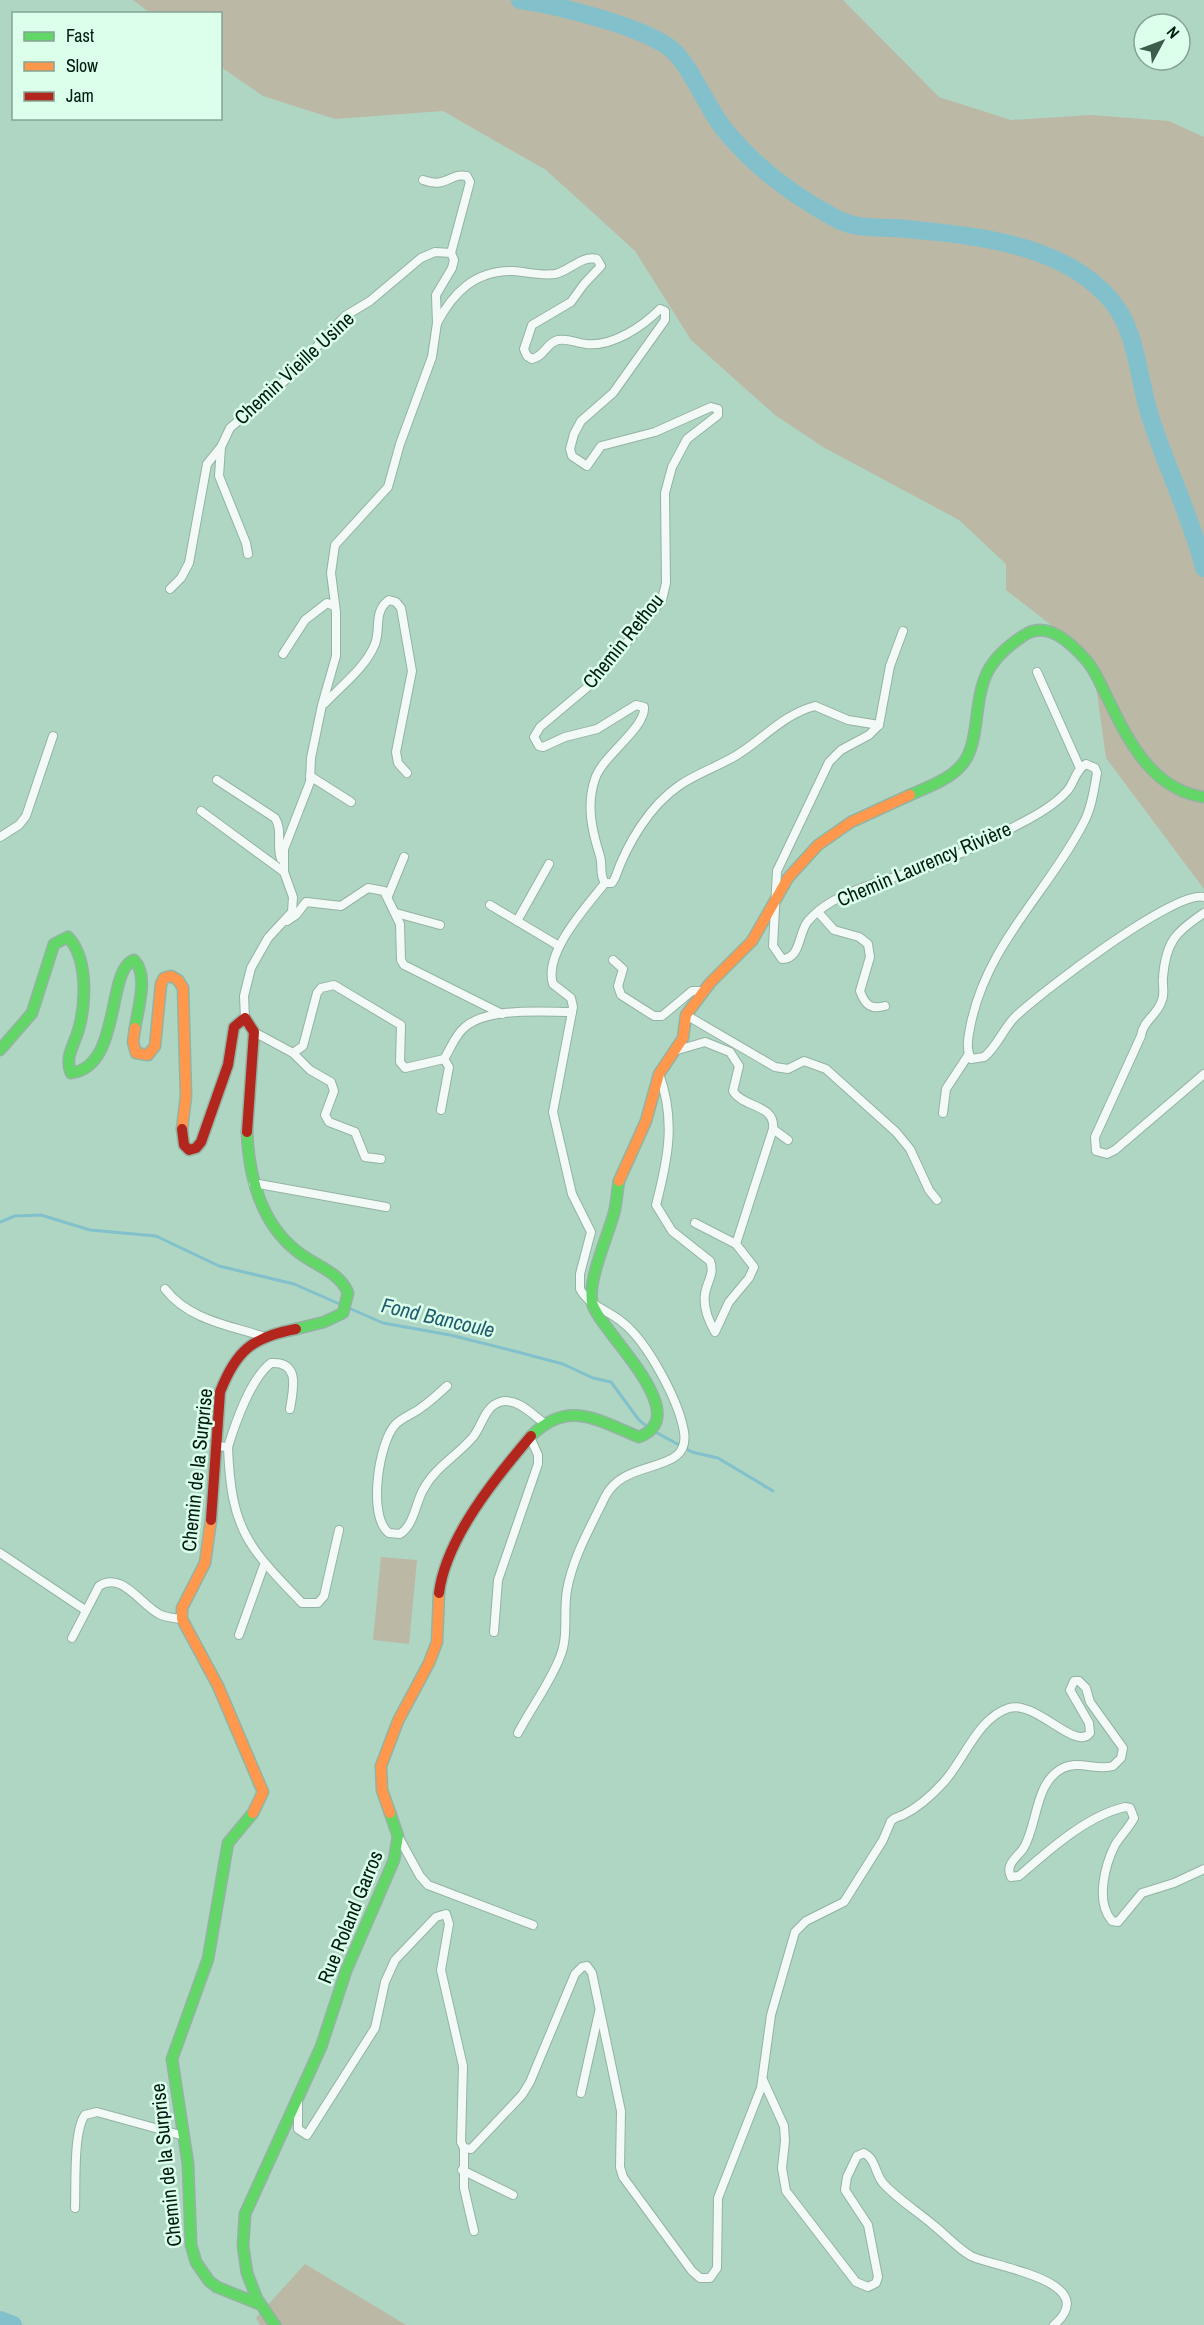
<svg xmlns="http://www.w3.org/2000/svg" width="1204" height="2325" viewBox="0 0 1204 2325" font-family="'Archivo Narrow',sans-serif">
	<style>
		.green { fill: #bcb8a6 }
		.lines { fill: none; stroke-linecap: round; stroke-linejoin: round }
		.stream { stroke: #82c1cc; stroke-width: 3 }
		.river { stroke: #82c1cc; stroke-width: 18 }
		.street-casing { stroke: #94b3a3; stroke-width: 10 }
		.fast-casing { stroke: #94b3a3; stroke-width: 13 }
		.slow-casing { stroke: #94b3a3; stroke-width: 13 }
		.jam-casing { stroke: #94b3a3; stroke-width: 13 }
		.street { stroke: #f3f9f6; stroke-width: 8 }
		.fast { stroke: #63d668; stroke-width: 10 }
		.slow { stroke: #ff974d; stroke-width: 10 }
		.jam { stroke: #b3261e; stroke-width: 10 }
		.labels { text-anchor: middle; stroke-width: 5; stroke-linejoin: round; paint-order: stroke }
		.street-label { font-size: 20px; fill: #001b0f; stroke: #dcffeb }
		.water-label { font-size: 21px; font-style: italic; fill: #215c6e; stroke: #dcffeb }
	</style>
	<rect width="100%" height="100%" fill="#afd6c2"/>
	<!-- green -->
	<g class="green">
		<path d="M133,0h710l96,97 72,23 80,-5 78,6 35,16v752l-98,-131 -14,-101 -86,-67v-26l-47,-44 -136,-73 -48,-32 -84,-75 -56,-89 -89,-81 -103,-59 -108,8 -72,-23 -42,-29 -1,-53 -70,-1z"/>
		<path d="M381,1557l36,3 -8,84 -36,-4z"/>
		<path d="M305,2264l101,61h-146l-4,-7z"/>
	</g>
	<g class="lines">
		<!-- stream -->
		<path class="stream" d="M0,1222l15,-6 26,-1 49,15 66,6 63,30 75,18 89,39 67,12 64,16 49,13 30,14 18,4 28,38 11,9 42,23 26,6 55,33"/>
		<!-- river -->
		<g class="river">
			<path d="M520,0c36,5 121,26 150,48 19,14 37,60 54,81 30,37 70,67 111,89 23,13 46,8 72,11 70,7 160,15 207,75 24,32 24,75 36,112 16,51 41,100 54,152"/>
			<path d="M0,2320l13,5"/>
		</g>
		<defs>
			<g id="street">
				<path d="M423,180c24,9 27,-8 44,-4l3,6 -19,71"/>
				<path d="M437,323c16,-30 38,-53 76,-52 14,1 27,5 42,3 15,-3 26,-19 42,-15l4,7 -17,18 -13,18 -39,23 -8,24 3,7 5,3c13,-3 14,-16 26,-19 10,-2 18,3 28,4 27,3 57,-18 74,-35l5,2v9l-52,73 -32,28 -7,13 -4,15 2,7 15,10 14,-20 54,-14 56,-25 7,2v6l-31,24 -15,28 -7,26 1,90 -4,17 -66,80 -56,47 -6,10 5,9 4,1 22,-10 32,-8 39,-24 8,2c2,21 -42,49 -49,72 -9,26 -3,52 5,77 3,10 -1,19 5,27h7l3,-5c12,-34 34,-72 65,-93 18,-12 39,-19 57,-30 26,-16 47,-41 78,-49l33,14 31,5"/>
				<path d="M170,589l11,-11 8,-15 18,-99 13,-16"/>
				<path d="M903,631l-13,35 -11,59 -10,10 -28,15 -12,12 -52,109 -4,75 9,13c19,0 16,-26 26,-38 7,-8 16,-15 25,-20 34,-19 72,-25 108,-39 29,-12 58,-27 86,-42 15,-8 30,-17 41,-30 7,-9 7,-19 18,-26l9,4 2,5c-3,16 -5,34 -13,49 -36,70 -96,121 -113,201 -2,11 -6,25 0,36l13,-2c13,-10 19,-28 31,-40 25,-24 159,-127 189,-120"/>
				<path d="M283,654l22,-34 22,-17 7,3"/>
				<path d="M1037,672l43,96"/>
				<path d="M325,703c16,-17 41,-36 50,-59 6,-15 -2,-33 14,-44l7,2 5,6 11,63 -16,81 2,11 9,10"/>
				<path d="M310,776l41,26"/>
				<path d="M217,780l58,38c8,12 1,27 6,41"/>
				<path d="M201,811l83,61"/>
				<path d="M0,837l19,-12 7,-9 27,-80"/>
				<path d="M388,896l16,-39"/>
				<path d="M490,905l69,41"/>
				<path d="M818,912l16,18 25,7 9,7 2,13 -10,34c5,14 11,19 25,15"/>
				<path d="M396,913l44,12"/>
				<path d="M1204,913c-28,19 -38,28 -41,64 -1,7 2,16 -1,23 -4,15 -19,20 -21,36l-46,101 1,14 11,3 8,-4 89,-76"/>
				<path d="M287,921l9,-6 10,-13 35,4 27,-18 16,3 16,33 1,36 3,5 98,49"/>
				<path d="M517,921l32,-57"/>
				<path d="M613,960l10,9 -5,17 3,9 33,21h8l30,-25h11"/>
				<path d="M686,1015l89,52 13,2 16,-8 22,8 70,63 14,17 19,41 8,10"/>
				<path d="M245,1018l-1,-22 7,-28 17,-30 24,-26 1,-15 -9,-25v-23l26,-67 1,-24 11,-53 14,-49v-44l-5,-39 4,-28 53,-58 12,-43 32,-87 5,-34 -1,-28 16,-27 2,-8 -3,-7 -16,-1 -14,6 -51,43 -25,15 -56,61 -59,51 -9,19 -2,29 27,67 2,11"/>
				<path d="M254,1032l39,21 10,-7 14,-53 4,-5 13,-3 67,40 -1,37 5,6 39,-9c7,-11 11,-24 21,-32 23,-20 78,-15 107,-15"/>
				<path d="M674,1051l31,-9 25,10 9,14 -6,25c10,17 43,13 40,38"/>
				<path d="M293,1053l17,17 21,12 3,9 -9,24 4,7 26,10 10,25 16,2"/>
				<path d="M659,1074c17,46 9,85 -3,131l16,26 38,30c5,13 -3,20 -5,33 -2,14 3,26 10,38l14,-30 20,-24 5,-11 -18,-23 37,-115 15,11"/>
				<path d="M441,1110l8,-43 -5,-8"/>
				<path d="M943,1113l3,-24 23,-35"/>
				<path d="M253,1183l133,24"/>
				<path d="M695,1223l41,21"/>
				<path d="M165,1289c23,30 62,36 97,47"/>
				<path d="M447,1386c-8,7 -16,15 -25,21 -8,7 -20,10 -27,18 -16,17 -28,92 -6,108l11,1c14,-9 15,-29 23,-44 12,-23 34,-34 50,-53 9,-11 12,-31 27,-35 16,-5 32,12 44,21"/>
				<path d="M216,1446l12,1c3,82 19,99 74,156h16l6,-7 15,-66"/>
				<path d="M228,1447c7,-23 23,-69 43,-84 30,-2 22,27 19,46"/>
				<path d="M0,1553l85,57"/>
				<path d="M494,1632l4,-52 40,-116v-9l-8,-18"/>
				<path d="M239,1635l25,-70"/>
				<path d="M72,1638l27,-52c23,-15 41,18 60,28 7,4 16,4 23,5"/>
				<path d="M518,1733c13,-25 32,-50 42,-76 9,-21 3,-46 7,-67 6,-33 23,-62 38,-93 20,-41 86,-21 79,-65 -5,-31 -37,-91 -62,-110 -14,-12 -33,-16 -42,-33v-15l11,-42 -19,-38 -19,-82 20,-105 -2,-9 -18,-14c-10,-31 34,-78 52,-101"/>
				<path d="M398,1836l22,40 8,9 105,40"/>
				<path d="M763,2080l21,46 1,15 -3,27 4,23 70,91 12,5 8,-4 2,-6 -10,-52 -23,-35 2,-13 10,-21 7,-3c12,6 11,21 19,30 13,15 34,28 49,41 13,10 25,24 39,32 22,11 133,25 83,69"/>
				<path d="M581,2093l18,-81"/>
				<path d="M298,2102v27l9,6 68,-107 10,-46 10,-22 41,-43 10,-3 3,10 -8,46 22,96 -2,76 3,6 7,1 51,-54 8,-13 45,-108 7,-7 5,-1 5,7 29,138 -1,56 3,10 69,94 8,7h10l7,-10 1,-70 43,-110 10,-73 24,-83 11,-11 38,-19 39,-62 8,-19c4,-4 7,-4 12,-6 14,-7 29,-20 40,-32 21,-22 34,-65 66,-75 27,-8 67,44 81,25l-1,-10 -19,-33 4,-9h5l7,7 4,14 33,46 -2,10 -8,8c-16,5 -34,-6 -50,2 -29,14 -25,58 -40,81 -7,9 -18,16 -12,28l8,-1c29,-25 67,-60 106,-69l5,1 4,10c-5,10 -13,17 -19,27 -10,20 -20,57 -3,76l6,1 24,-29 32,-10 30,-14"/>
				<path d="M464,2148v40l10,43"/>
				<path d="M462,2170l51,25"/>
				<path d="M75,2208c1,-22 -2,-77 10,-93l12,-3 87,24"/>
			</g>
			<g id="fast">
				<path d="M910,795c18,-8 42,-16 54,-33 8,-11 10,-26 12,-39 5,-43 9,-62 47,-87 24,-17 48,7 64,25 9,11 14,24 20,36 21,43 45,93 97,100"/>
				<path d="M0,1050l32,-37 22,-69 14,-7c20,21 18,65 11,91 -4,16 -15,29 -8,45 51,-6 35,-104 63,-113 15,15 4,48 1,68"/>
				<path d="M247,1132c2,46 15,95 55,123 17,12 38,18 46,38l-5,20 -19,9 -28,7"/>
				<path d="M531,1436c37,-37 66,-16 108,1 59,-22 -43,-109 -47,-135 -4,-23 16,-66 22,-89 3,-11 3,-22 5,-32"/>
				<path d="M253,1813l-25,30 -20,116 -36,100 16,105 3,81 5,17 13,19 8,6 42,17"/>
				<path d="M275,2325l-18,-26 -10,-26 -4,-27 2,-32 76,-167 25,-76 48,-111 4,-24 -8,-23"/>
			</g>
			<g id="slow">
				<path d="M135,1028l-2,14 3,11 12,2 7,-9 6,-62 3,-6 7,-2 7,4 5,8 3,108 -4,33"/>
				<path d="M619,1181l27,-60 13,-47 24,-36 3,-23 24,-32 42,-42 36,-63 30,-33 33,-23 59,-27"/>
				<path d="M211,1520l-6,43 -23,45v11l36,67 45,106 -10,21"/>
				<path d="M390,1813l-8,-23 -1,-24 17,-45 31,-58 8,-21 2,-49"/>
			</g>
			<g id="jam">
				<path d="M182,1129l2,16 5,5 7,-2 5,-6 27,-77 6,-38 11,-9 9,14 -7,100"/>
				<path d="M211,1520l9,-128c16,-41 32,-55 76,-63"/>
				<path d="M439,1593c7,-55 57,-116 92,-157"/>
			</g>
		</defs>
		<!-- street casing -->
		<use href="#street" class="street-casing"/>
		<!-- fast casing -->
		<use href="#fast" class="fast-casing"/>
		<!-- slow casing -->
		<use href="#slow" class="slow-casing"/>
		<!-- jam casing -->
		<use href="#jam" class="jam-casing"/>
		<!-- street -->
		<use href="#street" class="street"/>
		<!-- fast -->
		<use href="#fast" class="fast"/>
		<!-- slow -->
		<use href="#slow" class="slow"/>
		<!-- jam -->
		<use href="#jam" class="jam"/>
	</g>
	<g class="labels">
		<!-- street labels -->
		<g class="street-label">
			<text transform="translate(294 368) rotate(-43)" y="7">Chemin Vieille Usine</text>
			<text transform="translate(623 641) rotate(-51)" y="7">Chemin Rethou</text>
			<text transform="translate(924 864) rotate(-23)" y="7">Chemin Laurency Rivière</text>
			<text transform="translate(197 1470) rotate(-84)" y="7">Chemin de la Surprise</text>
			<text transform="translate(350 1917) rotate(-68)" y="7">Rue Roland Garros</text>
			<text transform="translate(166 2165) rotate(-96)" y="7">Chemin de la Surprise</text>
		</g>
		<!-- water labels -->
		<g class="water-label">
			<text transform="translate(438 1318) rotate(13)" y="7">Fond Bancoule</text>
		</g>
	</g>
	<!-- legend -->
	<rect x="12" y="12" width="210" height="108" fill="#dcffeb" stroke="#84a493" stroke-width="1.5"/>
	<rect x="24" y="32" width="30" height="9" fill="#63d668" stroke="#84a493" stroke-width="1.5"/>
	<text x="66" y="42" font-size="18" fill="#001b0f">Fast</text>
	<rect x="24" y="62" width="30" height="9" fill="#ff974d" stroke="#84a493" stroke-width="1.5"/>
	<text x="66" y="72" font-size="18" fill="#001b0f">Slow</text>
	<rect x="24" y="92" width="30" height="9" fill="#b3261e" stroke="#84a493" stroke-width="1.5"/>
	<text x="66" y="102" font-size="18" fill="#001b0f">Jam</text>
	<!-- north arrow -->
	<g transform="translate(1162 42) rotate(49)"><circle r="28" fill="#dcffeb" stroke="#84a493" stroke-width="1.5"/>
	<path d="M0-4.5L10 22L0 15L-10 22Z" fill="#3d5c4e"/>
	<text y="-9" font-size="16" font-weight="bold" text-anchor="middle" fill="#001b0f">N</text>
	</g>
</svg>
